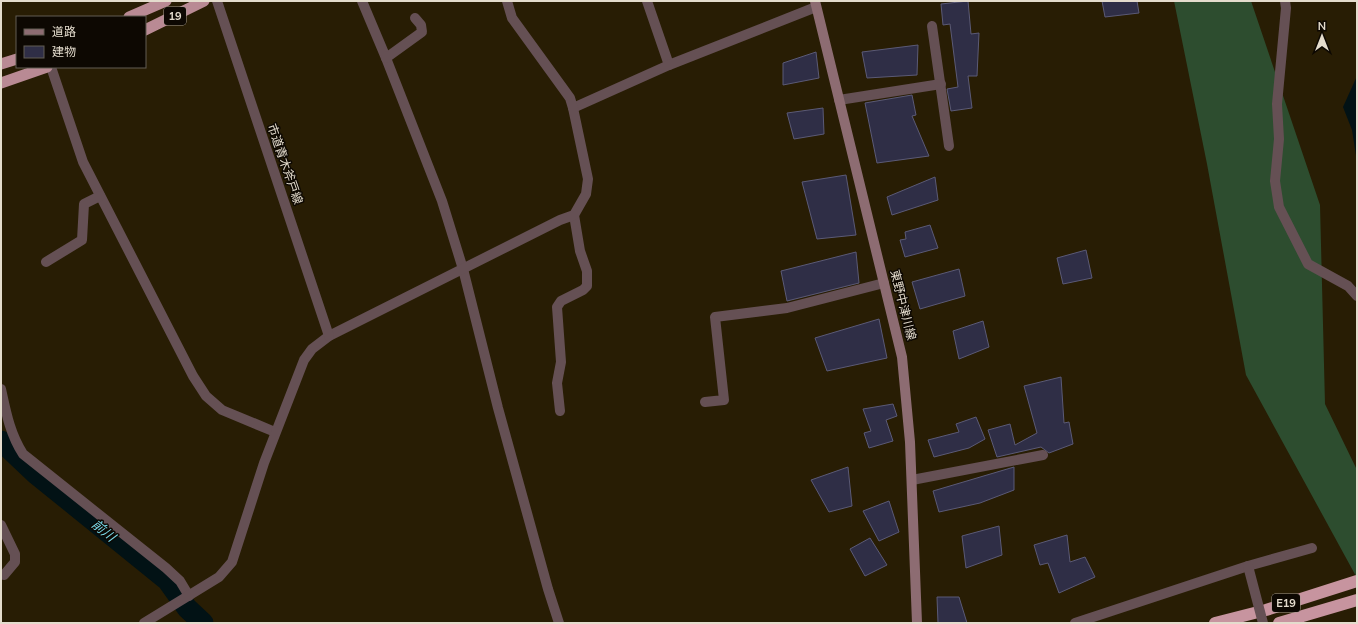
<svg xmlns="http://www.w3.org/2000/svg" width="1358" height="624" viewBox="0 0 1358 624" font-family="Mulish,'Noto Sans JP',sans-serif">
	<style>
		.forest { fill: #2d4d2f }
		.water { fill: #021215 }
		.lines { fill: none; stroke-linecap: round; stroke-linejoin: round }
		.river { stroke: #021215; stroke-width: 21 }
		.building { fill: #2f2e46; stroke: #5b5a76 }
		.minor { stroke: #655054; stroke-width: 10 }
		.tertiary { stroke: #655054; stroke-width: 10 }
		.secondary { stroke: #8d6c72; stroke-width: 10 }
		.trunk { stroke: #b98a94; stroke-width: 11 }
		.motorway { stroke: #c7949f; stroke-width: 12 }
		.minor-bridge { stroke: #655054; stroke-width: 10 }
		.labels { text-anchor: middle; stroke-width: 3; stroke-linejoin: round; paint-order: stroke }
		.shield { fill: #0d0802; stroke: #a49c90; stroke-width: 1 }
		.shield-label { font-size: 11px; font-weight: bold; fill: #e4dccd }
		.street-label { font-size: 12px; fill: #e4dccd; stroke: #0d0802 }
		.water-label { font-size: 13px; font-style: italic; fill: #79d9ea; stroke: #0d0802 }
	</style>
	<rect width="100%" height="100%" fill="#281d04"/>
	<!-- forest -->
	<path class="forest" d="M1174,1h77l69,204 5,199 32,66v108l-111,-203 -39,-211z"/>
	<!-- water -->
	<path class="water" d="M1357,76v86l-5,-32 -9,-23z"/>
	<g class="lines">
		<!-- river -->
		<path class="river" d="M1,441l35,33 131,106 20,28 16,15"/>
	</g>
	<!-- building -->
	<g class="building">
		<path d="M968,1l3,33 8,-1 -2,43h-9l4,32 -21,3 -4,-22 11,-2 -8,-63 -7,1 -2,-21z"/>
		<path d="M1102,1h35l2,12 -34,4z"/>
		<path d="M918,45l-1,30 -50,3 -5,-26z"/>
		<path d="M816,52l3,26 -36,7v-22z"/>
		<path d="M912,95l4,20 -4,1 17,40 -52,7 -12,-60z"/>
		<path d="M823,108l1,26 -30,5 -7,-26z"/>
		<path d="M846,175l10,60 -39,4 -15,-57z"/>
		<path d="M935,177l3,23 -46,15 -5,-18z"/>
		<path d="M930,225l8,23 -33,9 -5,-17 6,-1 -1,-7z"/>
		<path d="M1086,250l6,28 -29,6 -6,-26z"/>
		<path d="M856,252l3,31 -72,18 -6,-30z"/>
		<path d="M959,269l6,27 -45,13 -8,-27z"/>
		<path d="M879,319l8,39 -60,13 -12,-33z"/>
		<path d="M983,321l6,26 -30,12 -6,-28z"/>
		<path d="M1061,377l3,46 5,-1 4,22 -24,9 -8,-6 -44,10 -9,-27 22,-6 5,21 22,-12 -13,-47z"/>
		<path d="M893,404l4,12 -11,4 7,21 -24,7 -5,-15 7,-2 -8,-22z"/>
		<path d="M976,417l9,22 -16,9 -35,9 -6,-17 31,-8 -3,-8z"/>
		<path d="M848,467l4,39 -23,6 -18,-32z"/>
		<path d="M1014,467v23l-34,13 -41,9 -6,-21z"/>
		<path d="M889,501l10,31 -20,9 -16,-30z"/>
		<path d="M999,526l3,29 -36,13 -4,-32z"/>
		<path d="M1067,535l3,27 15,-5 10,20 -36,16 -11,-30 -8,2 -6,-20z"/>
		<path d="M870,538l17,27 -22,11 -15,-27z"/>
		<path d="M937,597h22l8,26h-29z"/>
	</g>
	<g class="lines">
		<!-- minor -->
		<g class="minor">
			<path d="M362,1l24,57 56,143 21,68 35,139 50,181 11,34"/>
			<path d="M647,1l22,64"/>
			<path d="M1285,1l1,7 -9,96 2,35 -4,42 4,26 29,57 40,22 9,10"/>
			<path d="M932,26l17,120"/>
			<path d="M386,58l36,-26 -1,-7 -6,-7"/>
			<path d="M51,67l32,95 110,214 13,20 16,14 53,22"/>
			<path d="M839,100l102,-16"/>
			<path d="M573,108l96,-43 147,-58"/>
			<path d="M46,262l36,-22 2,-36 16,-8"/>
			<path d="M1,389c5,23 9,45 22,65l143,114 14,13 9,15"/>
			<path d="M705,402l19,-2 -9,-83 72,-9 97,-25"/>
			<path d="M560,411l-3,-28 4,-21 -4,-55 4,-6 22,-11 4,-4v-15l-7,-20 -6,-36"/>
			<path d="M912,480l131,-25"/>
			<path d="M1,525l14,29v8l-11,13"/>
			<path d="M144,623l75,-46 13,-15 32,-99 40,-103 8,-11 17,-13 231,-116 14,-5 12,-21 2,-15 -15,-71 -3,-10 -58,-80 -5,-17"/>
			<path d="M1075,623l173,-57 64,-18"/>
		</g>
		<!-- tertiary -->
		<path class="tertiary" d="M217,1l112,335"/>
		<!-- secondary -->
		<path class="secondary" d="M815,1l87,356 8,85 7,181"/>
		<!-- trunk -->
		<g class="trunk">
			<path d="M129,17l37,-16"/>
			<path d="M145,30l59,-29"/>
			<path d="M1,64l16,-5"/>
			<path d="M1,83l46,-16"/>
		</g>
		<!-- motorway -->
		<g class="motorway">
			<path d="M1215,623l51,-13 91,-29"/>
			<path d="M1279,623l78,-23"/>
		</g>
		<!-- minor-bridge -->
		<path class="minor-bridge" d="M1248,566l15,57"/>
	</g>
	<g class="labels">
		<!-- shield labels -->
		<g class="shield">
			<rect x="164" y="7" width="22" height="18" rx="3"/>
			<rect x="1272" y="594" width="28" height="18" rx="3"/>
		</g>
		<g class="shield-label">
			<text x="175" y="20">19</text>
			<text x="1286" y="607">E19</text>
		</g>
		<!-- street labels -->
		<g class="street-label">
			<text transform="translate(285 164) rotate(71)" y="4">市道青木斧戸線</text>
			<text transform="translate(903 305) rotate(76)" y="4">東野中津川線</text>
		</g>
		<!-- water labels -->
		<g class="water-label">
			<text transform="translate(104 530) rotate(39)" y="5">前川</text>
		</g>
	</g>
	<!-- border -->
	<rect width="1358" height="624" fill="none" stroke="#e4dccd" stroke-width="4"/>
	<!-- legend -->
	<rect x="16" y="16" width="130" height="52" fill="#0d0802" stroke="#635d53"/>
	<rect x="24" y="29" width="20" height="6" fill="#8d6c72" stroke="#635d53"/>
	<text x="52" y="36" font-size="12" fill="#e4dccd">道路</text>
	<rect x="24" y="46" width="20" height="12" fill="#2f2e46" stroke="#635d53"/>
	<text x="52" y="56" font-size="12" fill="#e4dccd">建物</text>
	<!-- north arrow -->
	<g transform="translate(1322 36)" stroke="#0d0802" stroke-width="3" paint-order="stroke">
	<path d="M0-3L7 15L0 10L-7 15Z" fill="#e4dccd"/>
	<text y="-6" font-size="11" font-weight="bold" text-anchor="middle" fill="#e4dccd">N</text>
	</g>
</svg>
